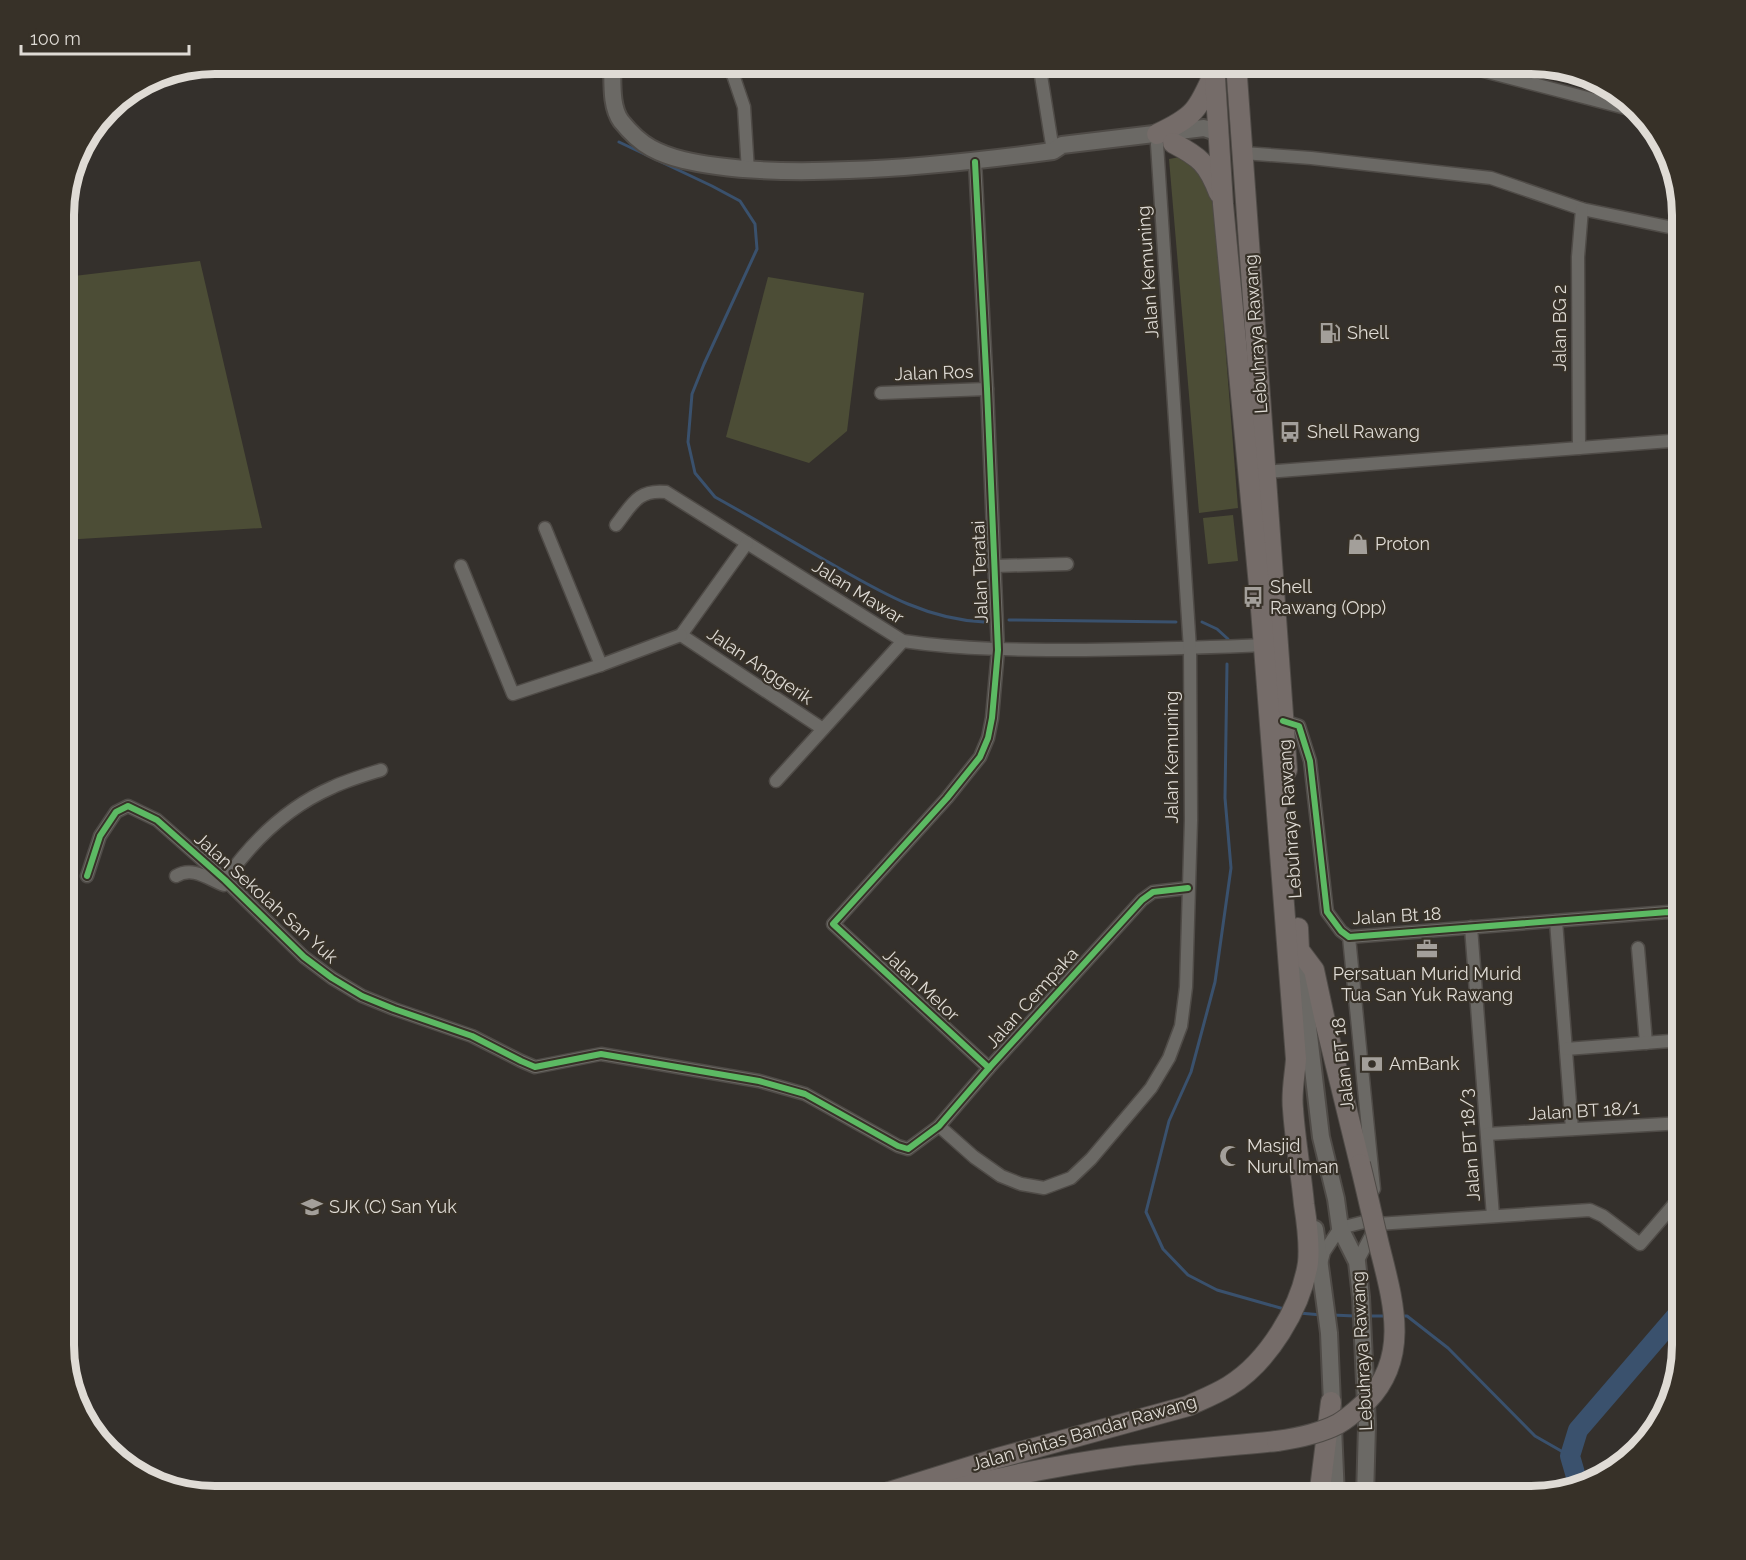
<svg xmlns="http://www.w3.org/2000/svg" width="1746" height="1560" viewBox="0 0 1746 1560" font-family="Raleway,sans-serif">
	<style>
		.green { fill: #4c4d36 }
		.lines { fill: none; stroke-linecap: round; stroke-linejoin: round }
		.stream { stroke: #3a516d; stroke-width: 3 }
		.river { stroke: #3a516d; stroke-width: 20 }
		.street-casing { stroke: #4f4b47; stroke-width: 15 }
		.secondary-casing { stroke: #4f4b47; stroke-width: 20 }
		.primary-casing { stroke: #4f4b47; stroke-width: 22 }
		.street { stroke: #6b6965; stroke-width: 12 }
		.secondary { stroke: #6b6965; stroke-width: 16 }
		.primary { stroke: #756c69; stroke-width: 20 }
		.primary-bridge-casing { stroke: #4f4b47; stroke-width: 22; stroke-linecap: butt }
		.primary-bridge { stroke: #756c69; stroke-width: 20 }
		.cycleway-casing { stroke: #373128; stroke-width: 10 }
		.cycleway { stroke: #5cba63; stroke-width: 6 }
		.labels { text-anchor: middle; stroke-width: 4.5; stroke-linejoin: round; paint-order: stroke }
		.street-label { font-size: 18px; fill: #dfdbd5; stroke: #373128 }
		.poi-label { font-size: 18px; fill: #dfdbd5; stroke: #373128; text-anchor: start }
		.rim { fill: none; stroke: #dfdbd5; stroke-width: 8 }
	</style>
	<rect width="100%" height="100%" fill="#34302c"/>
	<!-- green -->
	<g class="green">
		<path d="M1185,156l21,23 8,24 24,305 -39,5 -30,-354z"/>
		<path d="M200,261l62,267 -199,12v-274l11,10z"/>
		<path d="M768,277l96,16 -17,138 -38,32 -83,-26z"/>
		<path d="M1233,515l5,46 -30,3 -5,-46z"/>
	</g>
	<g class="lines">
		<!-- stream -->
		<g class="stream">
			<path d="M619,142l93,44 28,15 15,23 2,25 -53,115 -12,30 -4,48 7,31 20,24c36,20 72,41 108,62 53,30 99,60 161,63"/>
			<path d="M1009,620l167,2"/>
			<path d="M1202,622l15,7 11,10"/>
			<path d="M1227,664l-2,134 6,70 -16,114 -24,90 -22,49 -23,91 17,37 25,26 29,15 67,19"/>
			<path d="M1299,1313l23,2"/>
			<path d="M1332,1315l23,1"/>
			<path d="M1368,1316h17"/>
			<path d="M1401,1316h6l41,32 87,88 35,20"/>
		</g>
		<!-- river -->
		<path class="river" d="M1579,1487l-9,-31 8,-26 105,-122"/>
		<defs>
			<g id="street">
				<path d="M729,63l15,44 4,64"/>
				<path d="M1039,63l14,88"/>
				<path d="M1453,63l188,49"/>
				<path d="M733,70l48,-7"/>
				<path d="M1243,153l68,5 180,20 91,31 101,21"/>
				<path d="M975,162l12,227 11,261 -6,68 -4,20 -8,19 -33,41 -114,126 156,144"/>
				<path d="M881,393l106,-4"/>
				<path d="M1579,448l-1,-191 4,-48"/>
				<path d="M1265,472l418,-32"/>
				<path d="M616,525c16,-20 21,-36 50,-33l237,149c61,9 121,9 182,9 60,-1 119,-2 179,-5"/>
				<path d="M545,528l56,137"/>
				<path d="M747,543l-66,92 142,94"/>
				<path d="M461,566l52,128 88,-29 80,-30"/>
				<path d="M995,566l72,-2"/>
				<path d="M1283,721l16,5 11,35 17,151 14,19 8,6 319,-25 15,1"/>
				<path d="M776,781l127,-140"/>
				<path d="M87,876l13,-40 16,-24 12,-6 29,14 68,60 79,77 28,21 30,18 32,13 78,27 49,25 14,6 66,-13 158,27 46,13 93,52 10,3 31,-23 50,-58 153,-168 11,-8 35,-4"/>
				<path d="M176,876c17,-10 32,3 48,9"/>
				<path d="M225,880c28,-40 62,-73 108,-93 15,-7 32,-12 48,-17"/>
				<path d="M1556,921l16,208"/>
				<path d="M1471,927l22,289"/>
				<path d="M1349,937l25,252"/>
				<path d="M1638,948l8,95"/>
				<path d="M1566,1049l117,-9"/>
				<path d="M939,1126l35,31 27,19 20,8 23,4 27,-10 20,-19 60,-71 18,-30 12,-32 5,-39 5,-167 -1,-171 -33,-505"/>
				<path d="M1487,1134l196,-11"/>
				<path d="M1357,1262l18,-34"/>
				<path d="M1321,1264l3,-12 16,-24 24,-6 13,2 213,-14 13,6 37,28 43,-50"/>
				<path d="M954,1496l48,-1 4,2"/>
			</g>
			<g id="secondary">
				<path d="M612,63c1,17 -2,43 9,58 8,10 19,21 30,27 20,11 44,15 66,18 43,6 88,6 132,4 68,-2 136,-10 204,-19l9,-6 142,-17 15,5"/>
				<path d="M1299,950l22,187 15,62 4,29 17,34 4,35 6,128 -2,72"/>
				<path d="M1315,1229l14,104 7,164"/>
			</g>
			<g id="primary">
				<path d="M1236,63l51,707"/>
				<path d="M1157,134c37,-17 41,-24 57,-61"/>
				<path d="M1173,143c27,14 35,21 46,50"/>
				<path d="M1298,928l1,22 15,20 11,51 35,143"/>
				<path d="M1366,1496v1"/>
				<path d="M873,1497l125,-39 190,-52c13,-6 28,-12 41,-20 39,-24 72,-78 79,-123 2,-19 -1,-40 -4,-59 -3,-32 -9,-64 -11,-95 -2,-17 2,-34 3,-50l-36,-463 -37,-392 -9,-141"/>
				<path d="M924,1497c66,-18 134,-32 202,-41 50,-6 101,-10 151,-15"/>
				<path d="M1319,1497l12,-95"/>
			</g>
		</defs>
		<!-- street casing -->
		<use href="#street" class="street-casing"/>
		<!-- secondary casing -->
		<use href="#secondary" class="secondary-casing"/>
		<!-- primary casing -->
		<use href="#primary" class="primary-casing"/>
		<!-- street -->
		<use href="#street" class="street"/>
		<!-- secondary -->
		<use href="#secondary" class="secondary"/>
		<!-- primary -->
		<use href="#primary" class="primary"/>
		<defs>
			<path id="primary-bridge" d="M1277,1441c21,-3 42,-7 61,-17 11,-6 20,-15 29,-23 43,-44 26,-100 13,-152 -7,-29 -13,-57 -20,-85"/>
		</defs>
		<!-- primary-bridge casing -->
		<use href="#primary-bridge" class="primary-bridge-casing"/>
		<!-- primary-bridge -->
		<use href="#primary-bridge" class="primary-bridge"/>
		<defs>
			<g id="cycleway">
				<path d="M975,162l12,227 11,261 -6,68 -4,20 -8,19 -33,41 -114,126 156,144"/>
				<path d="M1283,721l16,5 11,35 17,151 14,19 8,6 319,-25 15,1"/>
				<path d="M87,876l13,-40 16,-24 12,-6 29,14 68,60 79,77 28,21 30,18 32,13 78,27 49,25 14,6 66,-13 158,27 46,13 93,52 10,3 31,-23 50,-58 153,-168 11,-8 35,-4"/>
			</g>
		</defs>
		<!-- cycleway casing -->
		<use href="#cycleway" class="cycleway-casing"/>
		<!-- cycleway -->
		<use href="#cycleway" class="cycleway"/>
	</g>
	<!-- icons -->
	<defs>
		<symbol id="fuel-bare" viewBox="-9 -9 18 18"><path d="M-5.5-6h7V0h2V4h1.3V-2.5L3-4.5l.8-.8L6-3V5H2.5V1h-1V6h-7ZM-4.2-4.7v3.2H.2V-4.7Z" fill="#a39f9a" stroke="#373128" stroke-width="2.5" paint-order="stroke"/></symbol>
		<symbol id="bus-bare" viewBox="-9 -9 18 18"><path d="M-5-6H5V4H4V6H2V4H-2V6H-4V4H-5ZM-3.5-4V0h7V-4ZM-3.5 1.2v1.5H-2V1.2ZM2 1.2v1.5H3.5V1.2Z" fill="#a39f9a" stroke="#373128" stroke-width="2.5" paint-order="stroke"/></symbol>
		<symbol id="shop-bare" viewBox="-9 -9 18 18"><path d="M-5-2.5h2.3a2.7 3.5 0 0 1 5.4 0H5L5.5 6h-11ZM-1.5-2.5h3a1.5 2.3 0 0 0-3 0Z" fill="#a39f9a" stroke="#373128" stroke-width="2.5" paint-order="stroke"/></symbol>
		<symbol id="office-bare" viewBox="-9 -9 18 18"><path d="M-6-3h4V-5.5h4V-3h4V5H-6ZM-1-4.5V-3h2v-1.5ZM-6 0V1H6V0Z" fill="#a39f9a" stroke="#373128" stroke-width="2.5" paint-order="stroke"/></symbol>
		<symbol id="bank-bare" viewBox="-9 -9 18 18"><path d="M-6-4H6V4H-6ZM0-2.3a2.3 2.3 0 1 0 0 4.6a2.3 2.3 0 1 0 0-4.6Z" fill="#a39f9a" stroke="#373128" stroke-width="2.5" paint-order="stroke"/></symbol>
		<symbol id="mosque-bare" viewBox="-9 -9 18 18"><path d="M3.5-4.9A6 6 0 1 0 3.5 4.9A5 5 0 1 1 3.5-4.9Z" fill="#a39f9a" stroke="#373128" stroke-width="2.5" paint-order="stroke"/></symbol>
		<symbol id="school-bare" viewBox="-9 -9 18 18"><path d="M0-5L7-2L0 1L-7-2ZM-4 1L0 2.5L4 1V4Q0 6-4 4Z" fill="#a39f9a" stroke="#373128" stroke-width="2.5" paint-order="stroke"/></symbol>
	</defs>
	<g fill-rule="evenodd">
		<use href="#fuel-bare" x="1315" y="318" width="30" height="30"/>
		<use href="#bus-bare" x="1275" y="417" width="30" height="30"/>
		<use href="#shop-bare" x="1343" y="529" width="30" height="30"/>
		<use href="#bus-bare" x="1238" y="582" width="30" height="30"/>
		<use href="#office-bare" x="1412" y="934" width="30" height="30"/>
		<use href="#bank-bare" x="1357" y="1049" width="30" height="30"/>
		<use href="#mosque-bare" x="1215" y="1141" width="30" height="30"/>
		<use href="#school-bare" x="297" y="1192" width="30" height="30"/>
	</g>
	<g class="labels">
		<!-- street labels -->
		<g class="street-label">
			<text transform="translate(1148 272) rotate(-94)" y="6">Jalan Kemuning</text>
			<text transform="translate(1560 328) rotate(-90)" y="6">Jalan BG 2</text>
			<text transform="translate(1256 334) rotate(-94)" y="6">Lebuhraya Rawang</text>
			<text transform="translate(934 373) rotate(-2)" y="6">Jalan Ros</text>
			<text transform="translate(980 572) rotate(-92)" y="6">Jalan Teratai</text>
			<text transform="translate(858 592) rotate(32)" y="6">Jalan Mawar</text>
			<text transform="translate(760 666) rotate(34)" y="6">Jalan Anggerik</text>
			<text transform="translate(1172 757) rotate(-90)" y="6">Jalan Kemuning</text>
			<text transform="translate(1290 819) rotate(-94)" y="6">Lebuhraya Rawang</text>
			<text transform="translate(266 898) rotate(42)" y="6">Jalan Sekolah San Yuk</text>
			<text transform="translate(1397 916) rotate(-3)" y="6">Jalan Bt 18</text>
			<text transform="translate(921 985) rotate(43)" y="6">Jalan Melor</text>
			<text transform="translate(1032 998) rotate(-48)" y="6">Jalan Cempaka</text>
			<text transform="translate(1343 1064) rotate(-96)" y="6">Jalan BT 18</text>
			<text transform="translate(1584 1111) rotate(-3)" y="6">Jalan BT 18/1</text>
			<text transform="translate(1470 1145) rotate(-94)" y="6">Jalan BT 18/3</text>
			<text transform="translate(1362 1351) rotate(-93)" y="6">Lebuhraya Rawang</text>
			<text transform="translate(1084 1433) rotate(-16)" y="6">Jalan Pintas Bandar Rawang</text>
		</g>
		<!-- poi labels -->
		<g class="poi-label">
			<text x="1347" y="339">Shell</text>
			<text x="1307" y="438">Shell Rawang</text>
			<text x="1375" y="550">Proton</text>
			<text x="1270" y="593">Shell<tspan x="1270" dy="21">Rawang (Opp)</tspan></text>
			<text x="1427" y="980" text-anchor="middle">Persatuan Murid Murid<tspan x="1427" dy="21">Tua San Yuk Rawang</tspan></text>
			<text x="1389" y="1070">AmBank</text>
			<text x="1247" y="1152">Masjid<tspan x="1247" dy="21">Nurul Iman</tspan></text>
			<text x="329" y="1213">SJK (C) San Yuk</text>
		</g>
	</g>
	<!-- crop -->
	<path d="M0 0H1746V1560H0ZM215 74H1531A141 141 0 0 1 1672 215V1345A141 141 0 0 1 1531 1486H215A141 141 0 0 1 74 1345V215A141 141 0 0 1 215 74Z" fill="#373128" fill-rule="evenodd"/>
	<path class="rim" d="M215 74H1531A141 141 0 0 1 1672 215V1345A141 141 0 0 1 1531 1486H215A141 141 0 0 1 74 1345V215A141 141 0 0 1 215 74Z"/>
	<!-- scale -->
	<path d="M21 45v9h168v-9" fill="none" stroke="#dfdbd5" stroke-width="3"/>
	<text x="30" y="45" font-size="18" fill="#dfdbd5" stroke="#373128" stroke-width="4.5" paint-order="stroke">100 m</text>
</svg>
